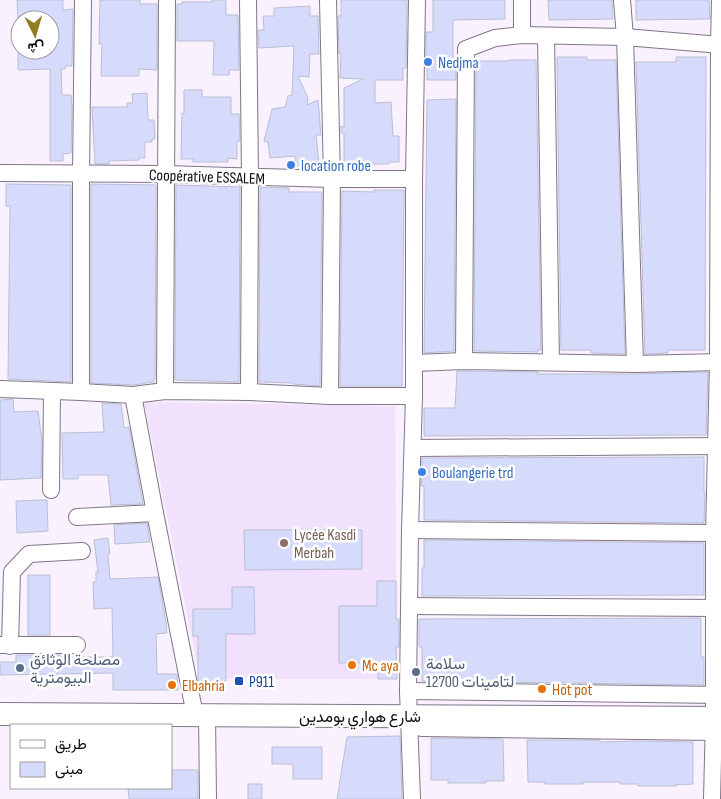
<svg xmlns="http://www.w3.org/2000/svg" width="721" height="799" viewBox="0 0 721 799" font-family="'Sofia Sans Condensed',Vazirmatn,sans-serif">
	<style>
		.built { fill: #f1e1fc }
		.building { fill: #d7dbfb; stroke: #bbbed3 }
		.lines { fill: none; stroke-linecap: round; stroke-linejoin: round }
		.minor-casing { stroke: #817688; stroke-width: 18 }
		.secondary-casing { stroke: #817688; stroke-width: 24 }
		.minor { stroke: #fff; stroke-width: 16 }
		.secondary { stroke: #fff; stroke-width: 22 }
		.shop-dot { fill: #3f7fe0; stroke: #fff; stroke-width: 2 }
		.education-dot { fill: #8d6e63; stroke: #fff; stroke-width: 2 }
		.food-dot { fill: #e8710a; stroke: #fff; stroke-width: 2 }
		.service-dot { fill: #5c6f8a; stroke: #fff; stroke-width: 2 }
		.transit-dot { fill: #1a4fb4; stroke: #fff; stroke-width: 2 }
		.labels { text-anchor: middle; stroke-width: 5; stroke-linejoin: round; paint-order: stroke }
		.shop-label { font-size: 16px; fill: #366cbe; stroke: #fff; text-anchor: start }
		.street-label { font-size: 16px; fill: #0f0b11; stroke: #fff }
		.education-label { font-size: 16px; fill: #785e54; stroke: #fff; text-anchor: start }
		.service-label { font-size: 16px; fill: #4e5e75; stroke: #fff; text-anchor: start }
		.food-label { font-size: 16px; fill: #c56008; stroke: #fff; text-anchor: start }
		.transit-label { font-size: 16px; fill: #164399; stroke: #fff; text-anchor: start }
	</style>
	<rect width="100%" height="100%" fill="#f9f2fe"/>
	<!-- built -->
	<path class="built" d="M144,402l251,4 2,273h-197z"/>
	<!-- building -->
	<g class="building">
		<path d="M17,0h46v10l10,-1 -1,57h-7v3h-4l1,26h9l1,13 -1,45 -8,1v7h-13v-92l-32,1v-20h32v-30h-32z"/>
		<path d="M100,0h40v4h17v66l-18,-1v7h-38l1,-32h-3z"/>
		<path d="M212,0h14v15h12l1,55h-9l-1,5h-16l1,-34h-37v-37h5v-2h30z"/>
		<path d="M341,0h66l-1,68h-3v12h-28v23l16,-1 2,34h6v26h-10v2h-45v-31h-3v-7l3,1v-39l19,-9 -23,-1 1,-24h-2l-1,-38h3z"/>
		<path d="M433,0h72v19l-52,1v41h3v19h-29v-12h-1v-36h7z"/>
		<path d="M548,0h64l1,19 -64,1z"/>
		<path d="M636,0h73l1,19 -74,1z"/>
		<path d="M310,6v10h8l1,38h-9l-1,23 -11,-1 10,22 -1,7 11,-5 3,35h-5l3,29 -23,2 -1,-10 -25,2 -2,-16 -4,-1 8,-32 13,-2 3,-11 4,-1 2,-49 -35,2 -1,-18h6l-1,-14h11v-8z"/>
		<path d="M557,57h30v3h29l9,294 -34,-1v-3h-30z"/>
		<path d="M676,57h30l-1,293h-37v3l-23,1 -9,-292h40z"/>
		<path d="M509,60h27l5,290h-3v2l-64,-1 2,-290h33z"/>
		<path d="M184,90h18v7h29v17h8l1,27h-3v18l-9,-1v4h-35v-3h-12l1,-46 2,1z"/>
		<path d="M147,93l1,27h6l1,19h-3v3h-7v16h-6v2l-30,1v3h-14l-3,-57h35v-4h6l-1,-9z"/>
		<path d="M456,99l-2,252 -30,2 3,-253z"/>
		<path d="M6,184l65,1v197l-63,-3 2,-173h-4z"/>
		<path d="M91,184l65,1 -1,194h-1v3l-21,3 -42,-2z"/>
		<path d="M176,185l64,2 -1,195 -64,-2z"/>
		<path d="M260,187l29,1v4h33l-2,194 -27,-2v-1l-34,-1z"/>
		<path d="M374,190h30l-2,196h-62l2,-195 32,1z"/>
		<path d="M457,371l81,1v2h97l73,-2 -2,63 -282,1v-28h31z"/>
		<path d="M13,399l1,13 24,-1 4,30 -1,37 -41,2v-80z"/>
		<path d="M102,403l19,1 3,24 5,-1 14,77 -32,1 -3,-30h-30v4h-15l-1,-46 42,-1z"/>
		<path d="M704,457v35h1l-1,31 -280,-3v-34h-3l1,-28z"/>
		<path d="M40,500h7l1,31 -31,2 -1,-32z"/>
		<path d="M147,523l3,19 -35,2 -1,-19z"/>
		<path d="M244,530h118v39l-117,1z"/>
		<path d="M108,538l2,16h-2l2,25 48,-2 8,45 1,11 -11,1 1,40h20l1,16h-65v-17l-113,2v-13h16v-7h44v2h53l-1,-49 -18,1 -1,-27h3v-10h2l-4,-32z"/>
		<path d="M424,540l280,3v52l-282,1v-28h2z"/>
		<rect x="28" y="575" width="22" height="60"/>
		<path d="M377,581h19v38h3v28h-3l1,32h-19v-16h-39v-57h38z"/>
		<path d="M232,587h22l1,47h-29v47h-28v-45h-5v-27h39z"/>
		<path d="M701,618v39h3v28l-282,-4v-34h-3v-28z"/>
		<path d="M400,736l2,63h-65l10,-62z"/>
		<path d="M431,738l72,1 1,42h-18v2h-38v-3h-17z"/>
		<path d="M527,740h73v2l38,-1 55,1v42l-18,1 1,1h-38v-2h-18v-2h-37v2h-38v-2h-17z"/>
		<path d="M272,747h50v32h-29v-15h-21z"/>
		<path d="M171,770h27v29h-69l-1,-11h43z"/>
		<rect x="248" y="784" width="14" height="15"/>
	</g>
	<g class="lines">
		<defs>
			<g id="minor">
				<path d="M248,0l2,177 -1,215"/>
				<path d="M328,0l4,179 -2,217"/>
				<path d="M522,0v35"/>
				<path d="M622,0l3,37 10,327"/>
				<path d="M546,36l5,326"/>
				<path d="M0,173l166,1 166,5h82"/>
				<path d="M464,361l2,-312 29,-11 27,-3 103,2 96,8"/>
				<path d="M414,363l50,-2 171,3 86,-2"/>
				<path d="M0,389l81,3 52,3 32,-4 84,1 81,4h84"/>
				<path d="M165,391l2,-391"/>
				<path d="M81,392v-218l2,-174"/>
				<path d="M133,395l22,118 40,202"/>
				<path d="M413,448l308,-2"/>
				<path d="M51,490l1,-99"/>
				<path d="M77,517l78,-4"/>
				<path d="M410,530l300,3 11,1"/>
				<path d="M410,606l311,2"/>
				<path d="M0,645h77"/>
				<path d="M10,646l2,-74 17,-18 53,-3"/>
				<path d="M408,691l313,4"/>
				<path d="M207,715l1,84"/>
				<path d="M409,725l13,3 292,4"/>
				<path d="M412,799l-4,-108 2,-161 4,-134v-217l3,-179"/>
				<path d="M712,799l2,-81v-183l4,-173 1,-317 1,-45"/>
			</g>
			<path id="secondary" d="M0,714l721,4"/>
		</defs>
		<!-- minor casing -->
		<use href="#minor" class="minor-casing"/>
		<!-- secondary casing -->
		<use href="#secondary" class="secondary-casing"/>
		<!-- minor -->
		<use href="#minor" class="minor"/>
		<!-- secondary -->
		<use href="#secondary" class="secondary"/>
	</g>
	<!-- markers -->
	<g class="shop-dot">
		<circle cx="428" cy="62" r="5"/>
		<circle cx="291" cy="165" r="5"/>
		<circle cx="422" cy="472" r="5"/>
	</g>
	<circle class="education-dot" cx="284" cy="543" r="5"/>
	<g class="food-dot">
		<circle cx="352" cy="665" r="5"/>
		<circle cx="172" cy="685" r="5"/>
		<circle cx="542" cy="689" r="5"/>
	</g>
	<g class="service-dot">
		<circle cx="20" cy="668" r="5"/>
		<circle cx="416" cy="672" r="5"/>
	</g>
	<rect class="transit-dot" x="234" y="676" width="10" height="10" rx="2.5"/>
	<g class="labels">
		<!-- shop labels -->
		<g class="shop-label">
			<text x="438" y="68">Nedjma</text>
			<text x="301" y="171">location robe</text>
			<text x="432" y="478">Boulangerie trd</text>
		</g>
		<!-- street labels -->
		<g class="street-label">
			<text transform="translate(207 176) rotate(2)" y="6">Coopérative ESSALEM</text>
			<text x="360" y="722">شارع هواري بومدين</text>
		</g>
		<!-- education labels -->
		<g class="education-label">
			<text x="294" y="540">Lycée Kasdi<tspan x="294" dy="18">Merbah</tspan></text>
		</g>
		<!-- service labels -->
		<g class="service-label">
			<text x="30" y="665">مصلحة الوثائق<tspan x="30" dy="18">البيومترية</tspan></text>
			<text x="426" y="669">سلامة<tspan x="426" dy="18">لتامينات 12700</tspan></text>
		</g>
		<!-- food labels -->
		<g class="food-label">
			<text x="362" y="671">Mc aya</text>
			<text x="182" y="691">Elbahria</text>
			<text x="552" y="695">Hot pot</text>
		</g>
		<!-- transit labels -->
		<g class="transit-label">
			<text x="249" y="687">P911</text>
		</g>
	</g>
	<!-- legend -->
	<rect x="10" y="724" width="162" height="65" fill="#ffffff" stroke="#9f9da0"/>
	<rect x="20" y="740" width="25" height="8" fill="#ffffff" stroke="#9f9da0"/>
	<text x="55" y="749" font-size="15" fill="#0f0b11">طريق</text>
	<rect x="20" y="762" width="25" height="15" fill="#d7dbfb" stroke="#9f9da0"/>
	<text x="55" y="774" font-size="15" fill="#0f0b11">مبنى</text>
	<!-- north arrow -->
	<g transform="translate(35 35) rotate(175)"><circle r="24" fill="#ffffff" stroke="#9f9da0"/>
	<path d="M0-4L9 19L0 12L-9 19Z" fill="#917c22"/>
	<text y="-8" font-size="14" font-weight="bold" text-anchor="middle" fill="#0f0b11">ش</text>
	</g>
</svg>
